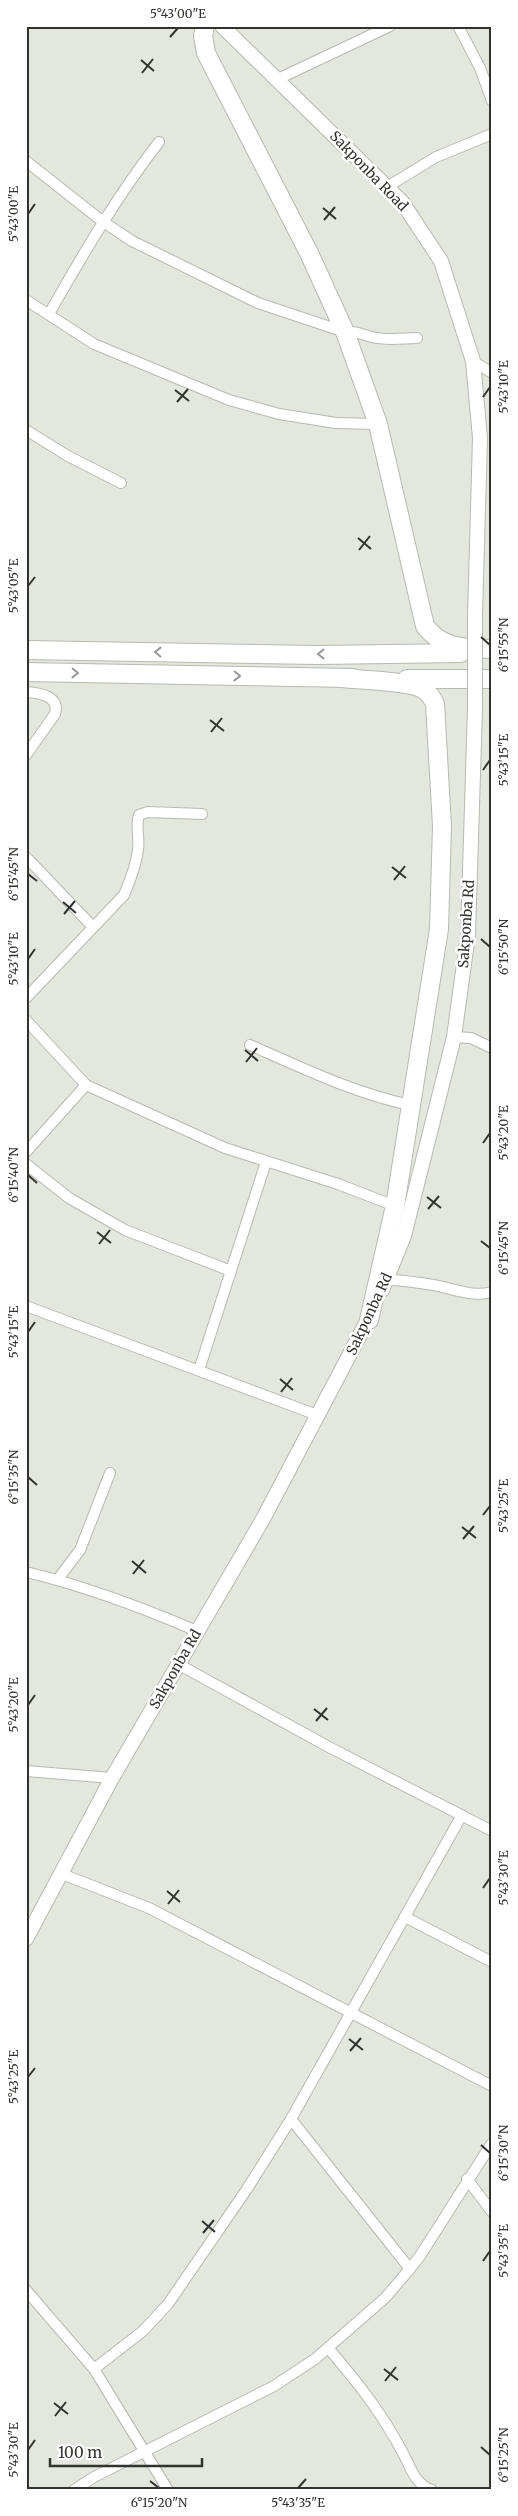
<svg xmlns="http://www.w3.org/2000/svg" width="518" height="2516" viewBox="0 0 518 2516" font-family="Merriweather,serif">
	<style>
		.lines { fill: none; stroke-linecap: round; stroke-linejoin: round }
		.street-casing { stroke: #b6bab0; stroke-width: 12 }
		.secondary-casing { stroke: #b6bab0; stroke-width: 16 }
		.highway-casing { stroke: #b6bab0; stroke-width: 20 }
		.street { stroke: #fff; stroke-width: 10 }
		.secondary { stroke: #fff; stroke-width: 14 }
		.highway { stroke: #fff; stroke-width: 18 }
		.secondary-bridge-casing { stroke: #b6bab0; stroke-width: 16; stroke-linecap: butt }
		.secondary-bridge { stroke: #fff; stroke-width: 14 }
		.oneway { stroke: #989997 }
		.ticks { fill: none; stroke: #31332f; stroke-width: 2 }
		.labels { text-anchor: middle; stroke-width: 5; stroke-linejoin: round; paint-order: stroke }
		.street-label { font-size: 14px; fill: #31332f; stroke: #fff }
		.neatline { fill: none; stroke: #31332f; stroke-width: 2 }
		.ticks-label { font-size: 12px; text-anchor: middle; fill: #31332f }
	</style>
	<rect width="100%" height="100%" fill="#e3e7dd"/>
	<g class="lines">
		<defs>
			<g id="street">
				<path d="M458,26l22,42 12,33"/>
				<path d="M278,79l112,-53"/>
				<path d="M26,161l76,60 30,20 126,62 87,29c11,-2 17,3 27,5 15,4 31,1 45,1"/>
				<path d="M387,187l49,-30 56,-23"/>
				<path d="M26,300l68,44 135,56 50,14 57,9 42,1"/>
				<path d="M49,314c34,-60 68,-118 110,-172"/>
				<path d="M473,361l19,12"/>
				<path d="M26,430l42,26 53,27"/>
				<path d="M26,692c14,1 34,4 29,22l-29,41"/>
				<path d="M26,857l67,70"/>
				<path d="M26,998l98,-103c6,-14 12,-29 14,-45 2,-12 -3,-23 1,-35l9,-3 54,2"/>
				<path d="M26,1020l60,65 139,63 113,36 57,22"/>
				<path d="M454,1037l17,1 21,10"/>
				<path d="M250,1045c52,23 104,48 160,60"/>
				<path d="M26,1152l60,-67"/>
				<path d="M26,1164l43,34 56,32 106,41"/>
				<path d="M386,1279c16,2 32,3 47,6 19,3 40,13 59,7"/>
				<path d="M26,1306l291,109"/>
				<path d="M199,1370l67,-208"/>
				<path d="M26,1572c59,14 115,35 171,59"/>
				<path d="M58,1579l22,-29 30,-77"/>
				<path d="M178,1664l149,82 165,85"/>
				<path d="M26,1771l86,7"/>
				<path d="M62,1874l87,34 343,178"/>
				<path d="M405,1917l87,45"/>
				<path d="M291,2119l119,150"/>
				<path d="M467,2179l25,33"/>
				<path d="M26,2290l68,79 74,121"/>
				<path d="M328,2348c31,36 54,65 76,107 7,14 12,30 28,35"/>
				<path d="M94,2369l49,-38 25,-27 79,-115 44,-70 171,-304"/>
				<path d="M74,2490l20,-13 180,-91 41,-27 70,-61 18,-21 17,-21 72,-113"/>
			</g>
			<g id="secondary">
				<path d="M222,26l180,176 39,59 32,100 7,77 -5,178"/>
				<path d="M382,1290l22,-54 50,-199 14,-102 7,-226"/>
				<path d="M26,1939l86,-161 151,-259 109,-207"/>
			</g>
			<g id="highway">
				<path d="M205,26l-2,10 3,17 103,200 36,79 33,92 47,202c17,23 40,22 67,23"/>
				<path d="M26,650l292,5 143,-2"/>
				<path d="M26,672l327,6"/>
				<path d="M342,678c17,2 69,3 81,11 6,4 9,8 12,15l7,122 -3,103 -44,277 -26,114"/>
				<path d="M407,679h85"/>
			</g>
		</defs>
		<!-- street casing -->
		<use href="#street" class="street-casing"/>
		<!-- secondary casing -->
		<use href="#secondary" class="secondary-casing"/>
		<!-- highway casing -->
		<use href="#highway" class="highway-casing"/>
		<!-- street -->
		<use href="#street" class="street"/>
		<!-- secondary -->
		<use href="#secondary" class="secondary"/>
		<!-- highway -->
		<use href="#highway" class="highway"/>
		<defs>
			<path id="secondary-bridge" d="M475,709v-93"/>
		</defs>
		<!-- secondary-bridge casing -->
		<use href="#secondary-bridge" class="secondary-bridge-casing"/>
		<!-- secondary-bridge -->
		<use href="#secondary-bridge" class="secondary-bridge"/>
	</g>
	<!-- one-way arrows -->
	<defs><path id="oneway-chevron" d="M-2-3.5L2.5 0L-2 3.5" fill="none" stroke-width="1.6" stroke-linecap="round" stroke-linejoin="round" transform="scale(1.25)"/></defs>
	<g class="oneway">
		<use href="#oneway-chevron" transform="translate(158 652) rotate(-179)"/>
		<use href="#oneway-chevron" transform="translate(321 654) rotate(-180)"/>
		<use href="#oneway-chevron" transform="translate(75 673) rotate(1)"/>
		<use href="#oneway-chevron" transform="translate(237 676) rotate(1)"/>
	</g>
	<!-- ticks -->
	<path class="ticks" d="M170,37l8,-9M141,60l13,11M142,73l11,-14M323,208l13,11M28,214l7,-10M324,220l11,-13M175,390l14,11M483,397l7,-10M177,402l11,-13M358,538l13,11M359,550l11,-14M28,586l7,-9M481,637l9,8M210,720l14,11M211,732l11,-14M483,770l7,-10M392,867l14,11M28,874l9,7M394,880l11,-14M63,902l13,11M64,914l11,-13M481,939l9,8M28,959l7,-10M245,1050l13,11M246,1062l11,-14M483,1143l7,-10M28,1175l9,8M427,1197l14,11M428,1209l11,-13M97,1232l14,11M481,1241l9,7M99,1244l11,-14M28,1332l7,-10M280,1379l13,11M281,1392l11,-14M28,1477l9,8M483,1515l7,-9M462,1527l14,11M463,1539l11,-13M132,1561l14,12M133,1574l11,-14M28,1705l7,-10M314,1709l14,11M316,1721l11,-13M483,1888l7,-10M167,1891l13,11M168,1904l11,-14M349,2039l14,11M350,2051l11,-13M28,2077l7,-9M481,2145l9,8M202,2221l13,11M203,2233l11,-13M483,2261l7,-10M384,2369l14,11M385,2381l11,-14M54,2403l14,11M55,2416l11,-14M481,2447l9,8M28,2450l7,-10M150,2481l9,7M298,2488l8,-9"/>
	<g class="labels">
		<!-- street labels -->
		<g class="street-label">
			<text transform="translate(369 171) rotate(46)" y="5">Sakponba Road</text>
			<text transform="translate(466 924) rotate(-86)" y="5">Sakponba Rd</text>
			<text transform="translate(369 1314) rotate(-65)" y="5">Sakponba Rd</text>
			<text transform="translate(175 1669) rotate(-60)" y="5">Sakponba Rd</text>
		</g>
	</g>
	<!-- border -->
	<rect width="518" height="2516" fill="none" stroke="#ffffff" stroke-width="55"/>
	<!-- scale -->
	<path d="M50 2458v8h152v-8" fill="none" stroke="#31332f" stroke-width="2.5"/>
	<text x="58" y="2458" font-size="15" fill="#31332f" stroke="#ffffff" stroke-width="4" paint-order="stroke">100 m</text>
	<rect x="28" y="28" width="462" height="2460" class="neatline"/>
	<g class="ticks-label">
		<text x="178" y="18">5°43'00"E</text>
		<text transform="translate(14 214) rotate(-90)" y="4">5°43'00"E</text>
		<text transform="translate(504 387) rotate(-90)" y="4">5°43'10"E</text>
		<text transform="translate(14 586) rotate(-90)" y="4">5°43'05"E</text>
		<text transform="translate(504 645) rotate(-90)" y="4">6°15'55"N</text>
		<text transform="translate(504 760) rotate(-90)" y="4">5°43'15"E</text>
		<text transform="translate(14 874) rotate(-90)" y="4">6°15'45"N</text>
		<text transform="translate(504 947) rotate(-90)" y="4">6°15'50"N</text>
		<text transform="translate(14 959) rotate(-90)" y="4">5°43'10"E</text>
		<text transform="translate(504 1133) rotate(-90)" y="4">5°43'20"E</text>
		<text transform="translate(14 1175) rotate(-90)" y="4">6°15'40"N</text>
		<text transform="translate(504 1248) rotate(-90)" y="4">6°15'45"N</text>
		<text transform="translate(14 1332) rotate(-90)" y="4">5°43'15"E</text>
		<text transform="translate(14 1477) rotate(-90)" y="4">6°15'35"N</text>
		<text transform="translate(504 1506) rotate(-90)" y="4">5°43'25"E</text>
		<text transform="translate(14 1705) rotate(-90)" y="4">5°43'20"E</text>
		<text transform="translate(504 1878) rotate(-90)" y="4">5°43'30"E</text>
		<text transform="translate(14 2077) rotate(-90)" y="4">5°43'25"E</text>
		<text transform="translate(504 2153) rotate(-90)" y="4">6°15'30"N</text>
		<text transform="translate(504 2251) rotate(-90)" y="4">5°43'35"E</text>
		<text transform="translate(14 2450) rotate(-90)" y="4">5°43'30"E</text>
		<text transform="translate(504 2455) rotate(-90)" y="4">6°15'25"N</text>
		<text x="159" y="2507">6°15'20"N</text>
		<text x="298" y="2507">5°43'35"E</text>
	</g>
</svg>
